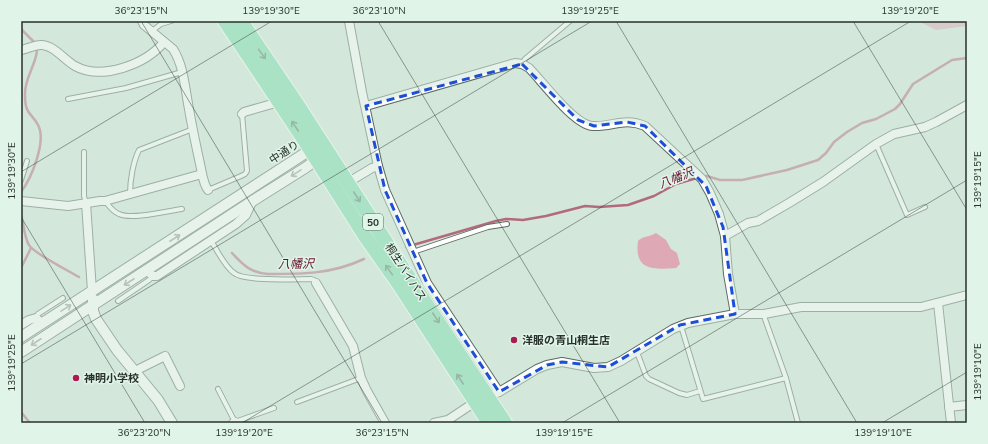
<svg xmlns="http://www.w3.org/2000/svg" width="988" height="444" viewBox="0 0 988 444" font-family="'Nunito Sans','Noto Sans JP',sans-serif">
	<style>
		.green { fill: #dea9b4 }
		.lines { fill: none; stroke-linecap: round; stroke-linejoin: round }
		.stream { stroke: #b36b7c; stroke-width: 2.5 }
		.service-casing { stroke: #5a6c61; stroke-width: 6 }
		.minor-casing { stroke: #5a6c61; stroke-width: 10 }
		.tertiary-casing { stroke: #5a6c61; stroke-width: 12 }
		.trunk-casing { stroke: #fff; stroke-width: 16 }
		.service { stroke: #fff; stroke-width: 4 }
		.minor { stroke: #fff; stroke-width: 8 }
		.tertiary { stroke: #fff; stroke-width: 10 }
		.trunk { stroke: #78dcaa; stroke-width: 14 }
		.oneway { stroke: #4d7e65 }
		.oneway2 { stroke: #949896 }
		.marked { fill: none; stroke: #1d4ed8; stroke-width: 3; stroke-dasharray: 8 5; stroke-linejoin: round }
		.ticks { fill: none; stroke: #29312c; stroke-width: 1; stroke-opacity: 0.45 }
		.poi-dot { fill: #ab1b52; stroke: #e0f5e8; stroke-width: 1.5 }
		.labels { text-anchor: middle; stroke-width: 3; stroke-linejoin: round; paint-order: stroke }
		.shield { fill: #e0f5e8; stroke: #606c64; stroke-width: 1 }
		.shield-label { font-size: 10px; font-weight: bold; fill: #29312c }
		.street-label { font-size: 11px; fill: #29312c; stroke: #e0f5e8 }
		.poi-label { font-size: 11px; font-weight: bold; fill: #29312c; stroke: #e0f5e8; text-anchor: start }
		.water-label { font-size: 12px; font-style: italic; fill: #691031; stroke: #e0f5e8 }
		.neatline { fill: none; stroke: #29312c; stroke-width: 1.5 }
		.ticks-label { font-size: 10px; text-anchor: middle; fill: #29312c }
	</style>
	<rect width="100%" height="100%" fill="#d3e7db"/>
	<!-- green -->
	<g class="green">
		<path d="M918,21h49v5l-31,4z"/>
		<path d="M656,233l10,7 5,9 6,4 3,11 -4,4c-24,2 -42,2 -38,-27 4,-5 12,-4 18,-8z"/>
	</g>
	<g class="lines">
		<!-- stream -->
		<g class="stream">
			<path d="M21,29l13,13"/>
			<path d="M702,177l5,-1 13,4h22l45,-10 31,-10 8,-7 8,-11 13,-10 15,-9 14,-4 19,-10 5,-5 13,-20 39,-24 15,-2"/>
			<path d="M21,192c10,-13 26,-51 17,-67 -7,-13 -13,-10 -13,-30 -1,-16 10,-28 12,-44"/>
			<path d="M21,215c3,9 3,22 8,30 4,8 40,26 50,32"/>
			<path d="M406,247l90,-26 10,-2 17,1 23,-4 39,-10 14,1 29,-2 26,-9 22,-12 21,-6"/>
			<path d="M232,253c11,12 19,20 36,21 35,0 64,0 96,-15"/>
			<path d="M21,268l10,-20"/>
			<path d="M21,412l9,11"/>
		</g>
		<defs>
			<g id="service">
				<path d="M152,31l9,-7 10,-3"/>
				<path d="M522,64l3,-5 45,-38"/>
				<path d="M68,99l58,-11 56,-16"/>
				<path d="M876,144l31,71 18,-8"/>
				<path d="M84,152v44l2,7"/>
				<path d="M21,180l6,-19"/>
				<path d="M208,190l33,-14 4,-2 2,-3 -5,-57"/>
				<path d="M130,194c0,-13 3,-32 9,-44l54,-21"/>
				<path d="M105,201c4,5 8,11 14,13 13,6 48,-3 63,-5"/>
				<path d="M211,241c7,10 13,25 23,32 11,9 61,6 77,6l3,1 2,3"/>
				<path d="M413,252l75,-25 19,-3"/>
				<path d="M118,301l31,-21 4,-4"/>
				<path d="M764,314l1,5 21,59 12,45"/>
				<path d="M36,318l2,-4 25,-16"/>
				<path d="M681,326l22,73 83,-21"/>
				<path d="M637,352l9,24 3,3 30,14 8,2 13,-4"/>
				<path d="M218,389l17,33 39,-14"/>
				<path d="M297,402l64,-24"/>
			</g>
			<g id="minor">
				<path d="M142,21l2,4 29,24c11,17 12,40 16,60 3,18 7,36 11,55 2,8 3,20 8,26"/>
				<path d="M349,21l13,71 16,74 7,24 42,93 72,109"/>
				<path d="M21,50c6,-1 15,-6 21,-5 13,1 22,15 33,21 27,15 71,-2 89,-24"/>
				<path d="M366,106l149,-43 7,1 7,4c14,14 45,57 64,58 20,1 31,-9 52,0l57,53 8,14 9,21 6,22 3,38 7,40"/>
				<path d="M242,114l2,-2 28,-8 5,-4"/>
				<path d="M347,183l25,-15 6,-2"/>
				<path d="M21,201l47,5 32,-5h5l97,-27"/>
				<path d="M86,203l6,88"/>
				<path d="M725,236l23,-13 10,-2 31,-18 34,-21 53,-38 18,-10 31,-7 11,-5 31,-17"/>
				<path d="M146,270l7,6h4l79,-52 10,-9 7,-15"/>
				<path d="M316,283l37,63 8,32 6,13 18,32"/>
				<path d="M938,303l13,120"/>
				<path d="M21,325l8,-5 7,-2 6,5"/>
				<path d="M135,371l30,-15 15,30"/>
				<path d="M949,407l18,-2"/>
				<path d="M233,423l2,-1"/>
				<path d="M434,423l14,-3 27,-18 24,-10 38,-23 10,-4 15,-3 32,6 14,-1 13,-6 52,-32 15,-6 47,-9h29l37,-7h120l46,-12"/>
			</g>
			<g id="tertiary">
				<path d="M93,299v12l3,8 21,31 41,50 14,23"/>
				<path d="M21,337l289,-187 6,-1"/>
				<path d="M21,352l233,-152 51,-32 11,-8 4,-4"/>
			</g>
			<g id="trunk">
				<path d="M225,21l76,114 64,101 33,47 91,140"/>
				<path d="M241,21l56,83 116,180 92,139"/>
			</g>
		</defs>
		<!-- service casing -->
		<use href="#service" class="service-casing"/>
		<!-- minor casing -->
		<use href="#minor" class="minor-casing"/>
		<!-- tertiary casing -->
		<use href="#tertiary" class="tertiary-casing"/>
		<!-- trunk casing -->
		<use href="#trunk" class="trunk-casing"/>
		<!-- service -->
		<use href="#service" class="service"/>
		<!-- minor -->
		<use href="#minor" class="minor"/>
		<!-- tertiary -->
		<use href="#tertiary" class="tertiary"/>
		<!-- trunk -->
		<use href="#trunk" class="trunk"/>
	</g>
	<!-- one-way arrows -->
	<defs><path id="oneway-shaft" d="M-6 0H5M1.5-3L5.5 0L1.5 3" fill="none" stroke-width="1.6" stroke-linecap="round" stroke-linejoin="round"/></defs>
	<g class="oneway">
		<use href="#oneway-shaft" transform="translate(262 54) rotate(55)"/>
		<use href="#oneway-shaft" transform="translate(295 126) rotate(-124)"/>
		<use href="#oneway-shaft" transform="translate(357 197) rotate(57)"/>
		<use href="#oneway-shaft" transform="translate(389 270) rotate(-125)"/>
		<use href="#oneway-shaft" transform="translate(436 318) rotate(56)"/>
		<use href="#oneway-shaft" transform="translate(460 379) rotate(-123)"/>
	</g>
	<g class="oneway2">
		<use href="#oneway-shaft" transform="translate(296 173) rotate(148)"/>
		<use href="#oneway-shaft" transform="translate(175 238) rotate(-33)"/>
		<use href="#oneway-shaft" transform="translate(129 282) rotate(147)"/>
		<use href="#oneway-shaft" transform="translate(66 308) rotate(-32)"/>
		<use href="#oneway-shaft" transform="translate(36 342) rotate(147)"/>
	</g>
	<!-- marked area -->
	<path d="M0 0H988V444H0ZM522,64l56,56 16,6 33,-4 18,4 61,60 17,41 12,87 -55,11 -72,42 -46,-5 -15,3 -48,27 -72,-109 -42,-93 -19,-84z" fill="#d3e7db" fill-opacity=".55" fill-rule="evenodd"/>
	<path class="marked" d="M522,64l56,56 16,6 33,-4 18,4 61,60 17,41 12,87 -55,11 -72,42 -46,-5 -15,3 -48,27 -72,-109 -42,-93 -19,-84z"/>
	<!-- ticks -->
	<path class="ticks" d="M141,21l241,402M378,21l242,402M616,21l241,402M853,21l114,189M21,172l251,-151M21,217l124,206M21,364l571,-343M242,423l669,-402M562,423l405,-243M882,423l85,-51"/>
	<!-- markers -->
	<g class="poi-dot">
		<circle cx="514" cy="340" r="4"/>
		<circle cx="76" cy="378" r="4"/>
	</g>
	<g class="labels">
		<!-- shield labels -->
		<rect class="shield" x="363" y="214" width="20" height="16" rx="3"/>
		<g class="shield-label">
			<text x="373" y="226">50</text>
		</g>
		<!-- street labels -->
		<g class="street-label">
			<text transform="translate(284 152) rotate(-33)" y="4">中通り</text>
			<text transform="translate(406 272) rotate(57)" y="4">桐生バイパス</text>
		</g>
		<!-- poi labels -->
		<g class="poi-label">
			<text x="522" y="344">洋服の青山桐生店</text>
			<text x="84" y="382">神明小学校</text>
		</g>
		<!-- water labels -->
		<g class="water-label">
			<text transform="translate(676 178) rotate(-22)" y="4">八幡沢</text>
			<text transform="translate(296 264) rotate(-1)" y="4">八幡沢</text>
		</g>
	</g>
	<!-- border -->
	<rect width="988" height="444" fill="none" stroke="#e0f5e8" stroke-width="44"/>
	<rect x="22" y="22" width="944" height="400" class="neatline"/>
	<g class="ticks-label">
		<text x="141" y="14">36°23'15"N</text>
		<text x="271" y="14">139°19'30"E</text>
		<text x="379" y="14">36°23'10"N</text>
		<text x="590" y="14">139°19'25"E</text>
		<text x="910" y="14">139°19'20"E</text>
		<text transform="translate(11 171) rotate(-90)" y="4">139°19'30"E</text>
		<text transform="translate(977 180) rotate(-90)" y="4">139°19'15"E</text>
		<text transform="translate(11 363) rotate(-90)" y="4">139°19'25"E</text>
		<text transform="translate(977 372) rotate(-90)" y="4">139°19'10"E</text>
		<text x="144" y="436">36°23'20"N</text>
		<text x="244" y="436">139°19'20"E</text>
		<text x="382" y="436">36°23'15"N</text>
		<text x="564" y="436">139°19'15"E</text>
		<text x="883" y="436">139°19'10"E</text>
	</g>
</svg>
